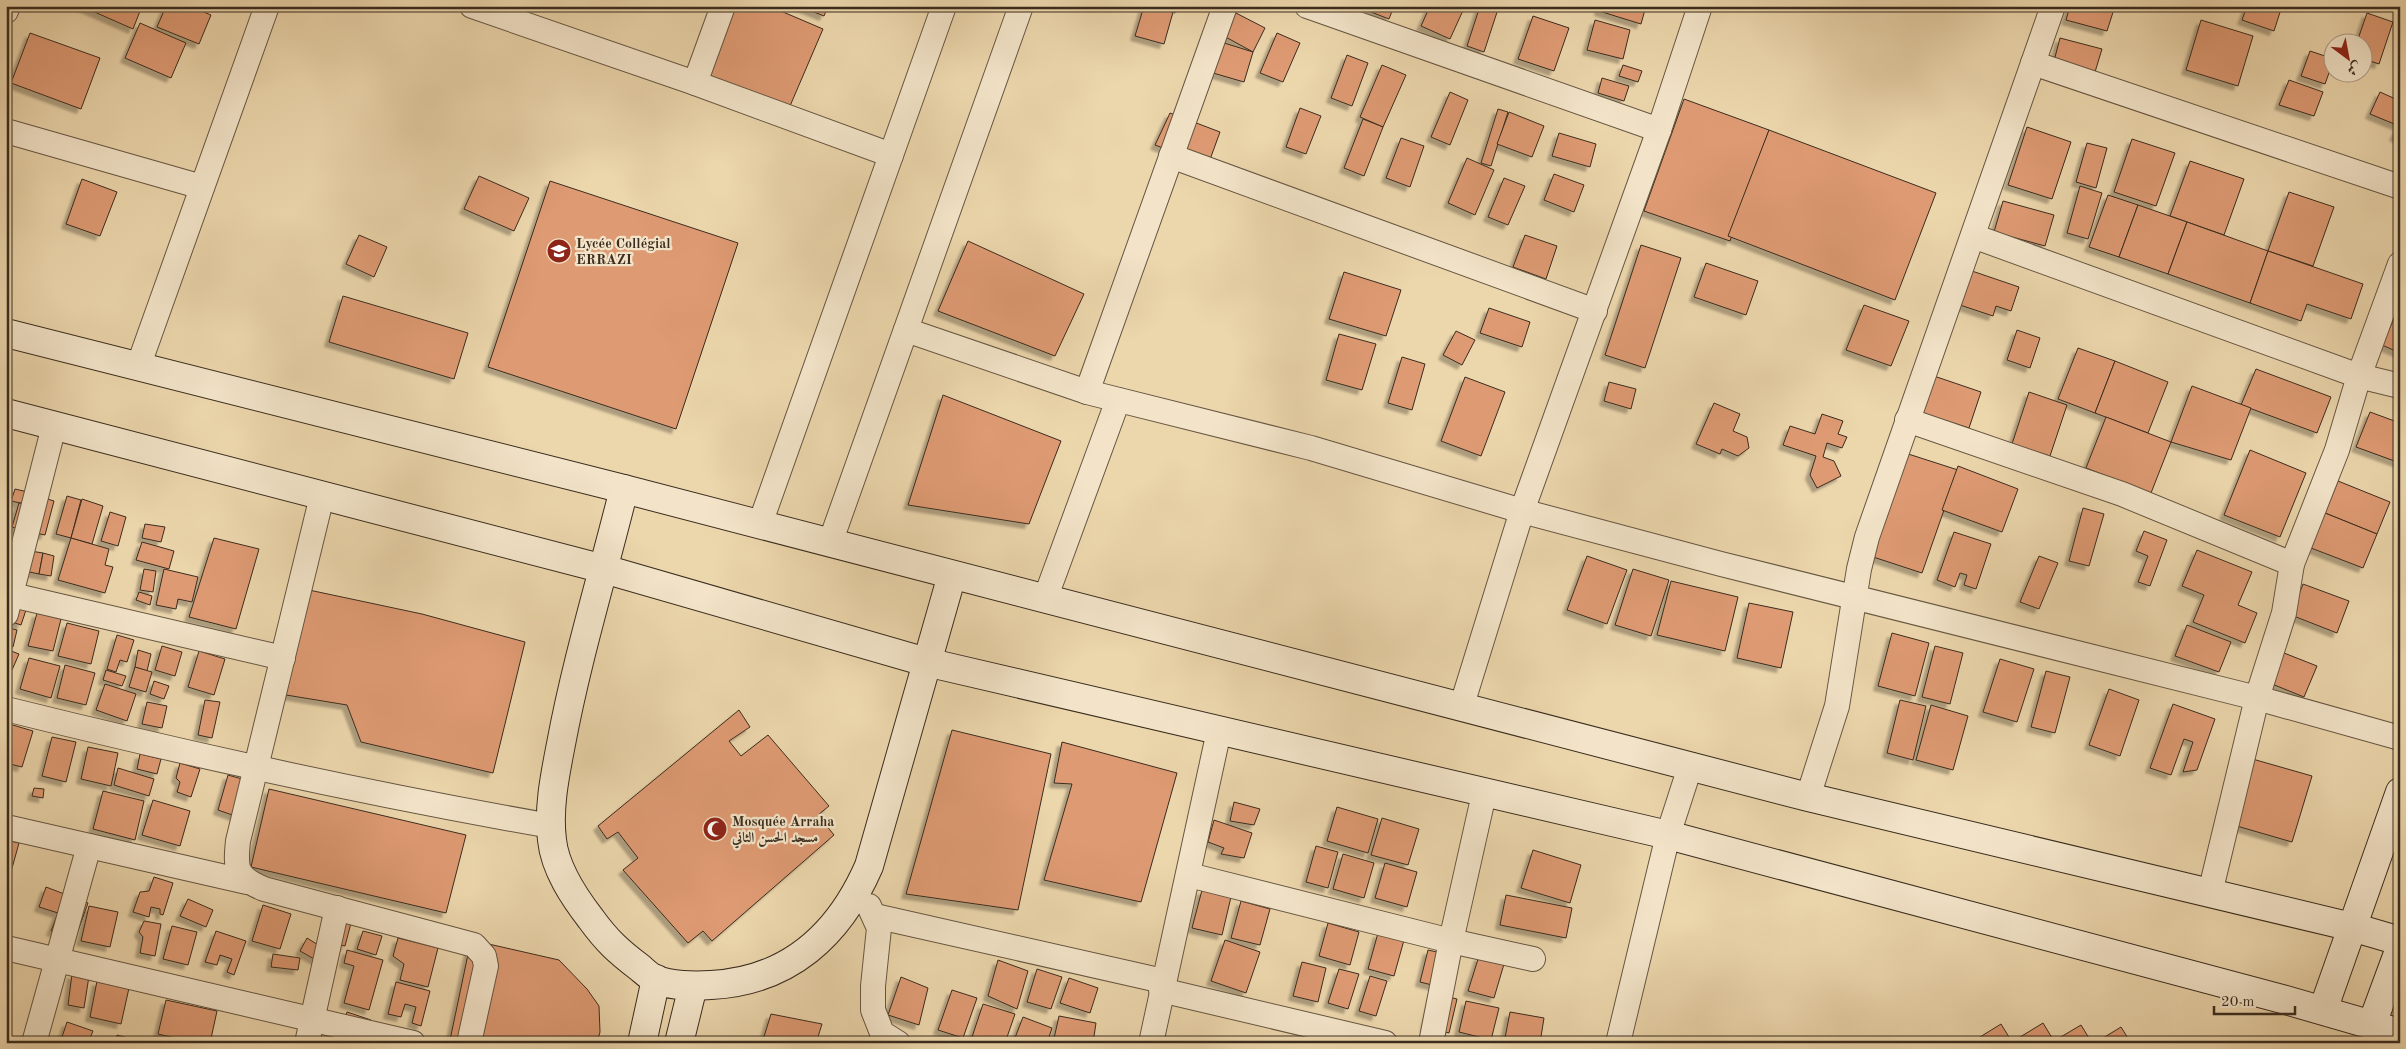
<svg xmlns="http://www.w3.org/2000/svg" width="2406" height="1049" viewBox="0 0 2406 1049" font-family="'Old Standard TT',Amiri,serif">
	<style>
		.building { fill: #de9a73; stroke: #3a2c1e; filter: url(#shadow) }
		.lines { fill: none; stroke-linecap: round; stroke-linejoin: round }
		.street-casing { stroke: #665642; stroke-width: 26 }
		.secondary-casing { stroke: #3a2c1e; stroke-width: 30 }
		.street { stroke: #f3e4c9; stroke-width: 24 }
		.secondary { stroke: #f3e4c9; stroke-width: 28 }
		.labels { text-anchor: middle; stroke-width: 4.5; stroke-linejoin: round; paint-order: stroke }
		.poi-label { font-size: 14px; font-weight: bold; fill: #3a2c1e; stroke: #f3e4c9; text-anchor: start }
	</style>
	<defs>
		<filter id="shadow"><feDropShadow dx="-4.5" dy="4.5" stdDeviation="1" flood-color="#0004"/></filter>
	</defs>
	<rect width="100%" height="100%" fill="#ecd6ac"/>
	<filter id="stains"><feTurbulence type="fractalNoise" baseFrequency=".004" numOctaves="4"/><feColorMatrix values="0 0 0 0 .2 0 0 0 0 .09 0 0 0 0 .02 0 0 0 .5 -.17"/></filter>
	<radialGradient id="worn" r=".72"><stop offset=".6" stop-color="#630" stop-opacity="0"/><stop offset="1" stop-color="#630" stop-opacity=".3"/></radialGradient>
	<!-- building -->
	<g class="building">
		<path d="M81,6h61l-9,23z"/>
		<path d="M166,6h23l22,9 -12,29 -42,-17z"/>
		<path d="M733,6h36l54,23 -36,84 -84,-36z"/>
		<path d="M799,6h29l-4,10z"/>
		<path d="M1144,6l29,6 -9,32 -29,-8z"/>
		<path d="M1158,6h19l-2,7 -18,-5z"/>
		<path d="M1373,6h21l-5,13 -18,-7z"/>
		<path d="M1430,6h35l-15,33 -29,-13z"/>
		<path d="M1480,6h19l-15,46 -17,-6z"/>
		<path d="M1600,6h46l-5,18 -42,-13z"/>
		<path d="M2070,6h45l-8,25 -41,-11z"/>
		<path d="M2247,6h35l-8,25 -32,-11z"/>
		<path d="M1234,12l31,16 -12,24 -31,-17z"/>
		<path d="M2367,13l26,9 -14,42 -15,-5v-17h-7z"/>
		<path d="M1533,16l36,12 -15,43 -36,-12z"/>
		<path d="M1595,20l35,10 -7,29 -36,-9z"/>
		<path d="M2201,20l52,16 -15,50 -52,-16z"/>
		<path d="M140,23l46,20 -15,35 -46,-20z"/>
		<path d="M30,33l70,25 -19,51 -70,-26z"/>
		<path d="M1277,33l23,10 -17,39 -23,-9z"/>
		<path d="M2060,38l42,11 -7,23 -41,-11z"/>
		<path d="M1221,42l32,10 -9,30 -31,-9z"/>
		<path d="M2310,51l24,8 -9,25 -24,-8z"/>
		<path d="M1347,55l21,8 -16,43 -21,-8z"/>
		<path d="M1382,65l24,10 -23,52 -23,-10z"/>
		<path d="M1623,65l19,6 -4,11 -19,-6z"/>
		<path d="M1602,78l27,8 -5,15 -26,-8z"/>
		<path d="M2289,80l34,12 -9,24 -35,-11z"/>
		<path d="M1450,92l18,8 -18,45 -19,-8z"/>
		<path d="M2380,92l20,9v38l-6,-3 5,-10 -29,-12z"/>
		<path d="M1684,99l85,31 -39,111 -86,-30z"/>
		<path d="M1300,108l21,8 -15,38 -20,-7z"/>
		<path d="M1498,109l10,3 -17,54 -10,-3z"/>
		<path d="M1509,112l35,14 -12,31 -35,-13z"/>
		<path d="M1170,113l50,19 -12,33 -53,-20z"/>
		<path d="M1363,119l20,8 -19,49 -20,-8z"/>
		<path d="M2027,127l44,15 -19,57 -44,-14z"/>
		<path d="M1769,130l167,63 -41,107 -167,-64z"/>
		<path d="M1559,133l37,11 -6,23 -38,-11z"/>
		<path d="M1401,138l23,8 -14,41 -24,-9z"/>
		<path d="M2132,139l43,14 -19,53 -42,-14z"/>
		<path d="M2087,143l20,5 -11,40 -20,-6z"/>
		<path d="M1467,158l27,12 -19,45 -27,-12z"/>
		<path d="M2190,161l54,18 -20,56 -54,-19z"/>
		<path d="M1554,174l30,11 -10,27 -30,-12z"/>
		<path d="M479,176l50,22 -15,33 -50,-22z"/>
		<path d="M1504,178l21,8 -17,39 -20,-8z"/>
		<path d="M82,179l35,13 -17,44 -34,-12z"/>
		<path d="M550,181l188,62 -62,186 -188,-62z"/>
		<path d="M2080,186l22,7 -14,46 -21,-6z"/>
		<path d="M2289,192l45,15 -21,59 -45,-15z"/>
		<path d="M2108,195l30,10 -19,52 -30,-10z"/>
		<path d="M2003,201l51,14 -9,31 -51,-14z"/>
		<path d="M2138,205l49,17 -19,52 -49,-17z"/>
		<path d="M2187,222l81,29 -18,52 -82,-29z"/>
		<path d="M359,235l28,12 -13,30 -28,-13z"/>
		<path d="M1525,235l32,11 -11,33 -33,-12z"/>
		<path d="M968,241l116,53 -29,62 -117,-45z"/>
		<path d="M1641,245l40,13 -36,110 -40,-13z"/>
		<path d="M2268,251l95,33 -12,35 -44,-15 -6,17 -51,-18z"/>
		<path d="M1706,263l52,18 -12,34 -52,-18z"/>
		<path d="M1969,270l50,17 -8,24 -15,-5 -3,10 -39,-13z"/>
		<path d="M1344,272l57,18 -15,46 -57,-17z"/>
		<path d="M343,296l125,37 -14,46 -125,-37z"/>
		<path d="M1864,305l45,16 -18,45 -45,-16z"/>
		<path d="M1489,308l41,14 -8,25 -42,-14z"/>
		<path d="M2397,312l3,1v40l-18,-8z"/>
		<path d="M2017,330l23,8 -10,30 -23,-8z"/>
		<path d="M1456,331l19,9 -13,25 -19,-10z"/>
		<path d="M1339,334l37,10 -14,46 -36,-10z"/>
		<path d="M2078,348l37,13 -20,52 -37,-14z"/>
		<path d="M1402,357l23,7 -13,46 -24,-7z"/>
		<path d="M2115,361l53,21 -20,51 -53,-20z"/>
		<path d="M2256,369l75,28 -14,36 -76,-28z"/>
		<path d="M1931,375l50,17 -12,36 -50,-16z"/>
		<path d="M1465,377l40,15 -24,64 -40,-15z"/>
		<path d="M1609,382l27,7 -5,20 -27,-8z"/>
		<path d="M2192,386l59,22 -20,52 -60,-18z"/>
		<path d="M2029,392l38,13 -17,51 -38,-12z"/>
		<path d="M943,395l118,46 -32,83 -121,-19z"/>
		<path d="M1714,403l26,11 -7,17 14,6 2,11 -11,8 -16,-7 -2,5 -24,-10z"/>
		<path d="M2370,412l30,11v40l-44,-16z"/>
		<path d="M1822,414l21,7 -5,13 9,3 -5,11 -15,-5 -4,14 11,4 7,15 -24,12 -7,-13 6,-19 -33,-11 7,-19 25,8z"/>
		<path d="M2106,417l65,25 -20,51 -65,-25z"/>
		<path d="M2250,450l56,23 -26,64 -56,-22z"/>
		<path d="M1899,451l59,19 -36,103 -58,-19z"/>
		<path d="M1958,466l60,23 -16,43 -60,-22z"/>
		<path d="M2338,481l52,21 -13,32 -52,-21z"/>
		<path d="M15,489l13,3 -3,12 -14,-3z"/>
		<path d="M67,496l14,4 -10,38 -15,-4z"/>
		<path d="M41,497l13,4 -9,34 -14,-3z"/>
		<path d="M82,499l21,7 -11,38 -21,-6z"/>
		<path d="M19,503l11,2 -7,25 -11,-3z"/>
		<path d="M2083,508l21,6 -15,52 -20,-5z"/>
		<path d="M110,512l16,5 -8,29 -17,-5z"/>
		<path d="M2325,513l52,21 -14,34 -52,-20z"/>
		<path d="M145,524l20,3 -4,15 -19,-4z"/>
		<path d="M2144,531l23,9 -17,46 -12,-4 10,-26 -12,-5z"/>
		<path d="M1954,532l37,12 -15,45 -12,-4 3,-10 -7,-2 -5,14 -18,-7z"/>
		<path d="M71,538l38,11 -4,16 8,2 -8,26 -47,-13z"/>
		<path d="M214,538l45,11 -23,80 -47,-12z"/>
		<path d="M142,542l32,9 -5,18 -33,-9z"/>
		<path d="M24,550l19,3 -4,21 -19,-4z"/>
		<path d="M2197,550l55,22 -14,33 19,8 -12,30 -52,-21 11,-27 -22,-9z"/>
		<path d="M43,553l11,3 -3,20 -12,-2z"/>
		<path d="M1587,556l40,14 -20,54 -40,-14z"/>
		<path d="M2039,556l19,7 -19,46 -19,-7z"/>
		<path d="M144,569l12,2 -3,21 -13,-2z"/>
		<path d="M164,569l34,8 -6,25 -14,-3 -2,10 -20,-4z"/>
		<path d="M1633,569l36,11 -18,56 -36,-11z"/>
		<path d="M1671,581l67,16 -13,54 -68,-16z"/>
		<path d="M2303,584l46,17 -12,32 -46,-18z"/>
		<path d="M309,590l113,24 103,28 -32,131 -132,-31 -14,-37 -73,-12z"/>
		<path d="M139,592l13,4 -2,9 -14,-5z"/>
		<path d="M1749,603l44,9 -12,56 -44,-10z"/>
		<path d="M13,606l13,4 -5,15 -12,-4z"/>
		<path d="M37,613l24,6 -8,32 -25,-5z"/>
		<path d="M67,623l32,8 -8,33 -33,-8z"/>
		<path d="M2187,625l44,17 -12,30 -44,-16z"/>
		<path d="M6,627l11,3 -4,17 -7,-2z"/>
		<path d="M1892,633l37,10 -14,53 -37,-10z"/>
		<path d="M117,635l17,5 -7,22 -7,-2 -4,12 -9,-3z"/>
		<path d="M162,646l20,6 -7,24 -20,-6z"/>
		<path d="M1935,646l28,7 -13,51 -28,-7z"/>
		<path d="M6,649l13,5 -7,16 -6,-2z"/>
		<path d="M138,650l13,4 -4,17 -12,-4z"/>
		<path d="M199,651l26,8 -11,36 -26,-8z"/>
		<path d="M2284,653l33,13 -13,31 -32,-13z"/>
		<path d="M29,658l31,8 -9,32 -31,-9z"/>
		<path d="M2000,659l34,10 -17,53 -34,-10z"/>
		<path d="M65,665l30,8 -9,32 -29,-7z"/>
		<path d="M135,667l17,5 -6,20 -17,-5z"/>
		<path d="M106,670l20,6 -4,10 -19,-6z"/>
		<path d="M2046,671l24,6 -15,56 -24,-6z"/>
		<path d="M154,681l15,5 -5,13 -14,-5z"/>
		<path d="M105,684l31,10 -9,27 -31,-11z"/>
		<path d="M2109,689l30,11 -19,56 -31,-11z"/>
		<path d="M205,700l15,2 -8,36 -14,-3z"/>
		<path d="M1900,700l26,6 -13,54 -26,-7z"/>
		<path d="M147,702l20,4 -5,22 -20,-4z"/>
		<path d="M2173,704l42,15 -18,51 -14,2 10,-30 -9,-3 -13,36 -21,-7z"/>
		<path d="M1931,705l37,11 -15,54 -37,-10z"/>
		<path d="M739,710l11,17 -21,14 12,15 27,-21 61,71 -11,9 16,20 -122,106 -9,-10 -15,12 -65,-73 15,-12 -20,-26 -11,7 -9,-13z"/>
		<path d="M6,723l27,8 -11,36 -16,-4z"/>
		<path d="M952,730l99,24 -33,156 -112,-16z"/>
		<path d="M52,737l24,5 -10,40 -24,-6z"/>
		<path d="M1062,742l115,31 -36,129 -97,-22 28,-96 -18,-1z"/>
		<path d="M88,747l30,6 -7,33 -30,-7z"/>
		<path d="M140,754l21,5 -4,15 -20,-5z"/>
		<path d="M2242,756l70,20 -20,66 -69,-20z"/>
		<path d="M180,763l20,6 -9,28 -14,-5 3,-10 -4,-4z"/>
		<path d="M118,768l36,11 -5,17 -35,-11z"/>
		<path d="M228,775l21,6 -11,36 -20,-7z"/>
		<path d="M34,788l10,1 -1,9 -11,-2z"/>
		<path d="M269,789l197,46 -20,78 -195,-46z"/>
		<path d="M103,791l41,10 -9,39 -42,-11z"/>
		<path d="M153,800l37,11 -10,35 -38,-11z"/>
		<path d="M1234,802l26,7 -6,16 -24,-4z"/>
		<path d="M1337,807l41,12 -10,34 -41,-12z"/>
		<path d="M1382,818l37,11 -11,36 -37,-10z"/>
		<path d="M1214,820l38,13 -8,25 -23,-4 3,-6 -16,-6z"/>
		<path d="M6,840l13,3 -10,36 -3,-1z"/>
		<path d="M1316,846l22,6 -10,36 -22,-6z"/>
		<path d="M1533,850l48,15 -11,38 -49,-15z"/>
		<path d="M1343,854l31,9 -10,35 -31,-9z"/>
		<path d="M1385,863l32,9 -10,35 -32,-9z"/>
		<path d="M154,877l19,6 -10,32 -3,-1v-5l-9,-2 -2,10 -16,-5 7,-20 9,-1z"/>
		<path d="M6,886h4l-4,26z"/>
		<path d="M46,887l42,16 -13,36 -24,-8 7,-18 -19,-6z"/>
		<path d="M1202,890l29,7 -9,38 -30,-7z"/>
		<path d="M1506,895l66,13 -6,30 -66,-13z"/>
		<path d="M188,899l25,11 -7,17 -26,-11z"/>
		<path d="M1241,901l29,8 -10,36 -29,-7z"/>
		<path d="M263,905l28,9 -11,35 -28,-8z"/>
		<path d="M89,906l29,6 -8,35 -29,-6z"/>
		<path d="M337,920l14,3 -6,23 -13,-3z"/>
		<path d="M144,921l17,3 -6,32 -15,-3 3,-16 -4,-5z"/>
		<path d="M1328,923l31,9 -9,33 -31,-9z"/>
		<path d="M172,926l25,6 -9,33 -25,-6z"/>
		<path d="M216,931l30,10 -12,34 -7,-3 5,-13 -12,-4 -3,10 -12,-3z"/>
		<path d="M363,931l19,5 -6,19 -19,-6z"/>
		<path d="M1378,933l26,7 -10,36 -26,-7z"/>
		<path d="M307,938l16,10 -7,12 -16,-9z"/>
		<path d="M398,938l40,10 -10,39 -28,-7 4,-16 -11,-8z"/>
		<path d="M471,940l88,20 28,29 12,17 1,26 -3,11h-130l-17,-3z"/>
		<path d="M1225,940l35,12 -14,41 -35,-12z"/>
		<path d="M347,950l36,10 -14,50 -25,-7 10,-37 -10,-3z"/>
		<path d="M1428,950l31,7 -7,33 -32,-8z"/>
		<path d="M273,954l27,4 -2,12 -27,-3z"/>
		<path d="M1479,956l25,8 -10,34 -26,-7z"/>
		<path d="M998,960l30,11 -11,38 -29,-13z"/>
		<path d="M1302,962l24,6 -8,34 -25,-6z"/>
		<path d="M1037,969l25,8 -11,32 -24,-7z"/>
		<path d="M1339,969l20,5 -11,35 -20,-6z"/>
		<path d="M72,974l17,2 -5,32 -16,-3z"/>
		<path d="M1370,976l17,5 -11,35 -17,-5z"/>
		<path d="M901,977l27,11 -9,37 -31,-10z"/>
		<path d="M1069,978l29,10 -8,25 -30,-10z"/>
		<path d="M97,981l32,7 -8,36 -31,-7z"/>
		<path d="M396,982l34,9 -9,35 -9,-3 4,-16 -11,-3 -4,13 -13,-3z"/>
		<path d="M952,990l25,8 -14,40 -25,-8z"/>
		<path d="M1433,993l24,6 -8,34 -24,-6z"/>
		<path d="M166,1000l51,11 -7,32h-13l-39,-9z"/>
		<path d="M1466,1001l33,7 -8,32 -32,-8z"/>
		<path d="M983,1004l32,10 -10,29h-13l-20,-6z"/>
		<path d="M347,1012l24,8 -3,9 -24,-8z"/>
		<path d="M1510,1012l34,6 -4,25h-36z"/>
		<path d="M771,1014l51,10 -6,19h-54z"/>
		<path d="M1059,1016l37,7 -3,20h-40z"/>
		<path d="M1023,1017l29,11 -5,15h-34z"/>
		<path d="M67,1022l26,9 -5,12h-28z"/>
		<path d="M2043,1023l11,18 27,-16 11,18h-119l-1,-1 29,-18 11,18z"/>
		<path d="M2121,1027l10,16h-36z"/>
		<path d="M117,1035l15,4 -1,4h-16z"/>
	</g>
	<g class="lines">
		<defs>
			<g id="street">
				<path d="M472,6l223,77"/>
				<path d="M723,6l-28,77 196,72"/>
				<path d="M1307,6l352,124"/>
				<path d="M6,11l2,-5"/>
				<path d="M2033,63l367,124"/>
				<path d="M6,131l196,56"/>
				<path d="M1171,156l424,155"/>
				<path d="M1973,236l386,140 41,10"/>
				<path d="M906,330l181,62 224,56 211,63 199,53 536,134 143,40"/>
				<path d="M138,367l129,-361"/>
				<path d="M1087,392l138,-386"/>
				<path d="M1907,420l215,74 170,70"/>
				<path d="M322,496l-84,345c-3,29 -2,36 26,48l210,56 10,11 2,10 -17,77"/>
				<path d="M760,524l184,-518"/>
				<path d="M830,543l191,-537"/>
				<path d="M12,595l271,63"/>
				<path d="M1045,599l73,-199"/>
				<path d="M6,614l48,-188"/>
				<path d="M1461,708l61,-197 137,-381 41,-124"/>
				<path d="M6,709c181,45 362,85 545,117"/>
				<path d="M1484,794l-33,147 82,18"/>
				<path d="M1808,797l29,-91 22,-137 8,-32 186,-531"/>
				<path d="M6,827l241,55"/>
				<path d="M1189,875l262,66 -20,102"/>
				<path d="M2210,893l47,-195 27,-85 8,-49 45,-114 22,-74 41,-112"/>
				<path d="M869,906l10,22 -6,58v24l9,23 16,10"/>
				<path d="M875,916l288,65"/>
				<path d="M6,948l407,95"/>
				<path d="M1161,990l224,53"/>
				<path d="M34,1043l55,-197"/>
				<path d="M307,1043l30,-135"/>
				<path d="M1151,1043l68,-312"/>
				<path d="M1618,1043l50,-208 22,-68"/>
			</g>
			<g id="secondary">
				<path d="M6,333l618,156 1184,308 544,130 48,14"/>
				<path d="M6,413l598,156 322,93 742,173 614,164 118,34"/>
				<path d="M624,489c-21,85 -47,169 -63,255 -6,31 -13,64 -9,96 3,29 22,57 39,79 16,22 27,32 48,48 5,4 11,10 16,12 14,7 41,7 56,6 78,-4 128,-50 158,-119l83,-291"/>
				<path d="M2323,1010l77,-218"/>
				<path d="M2372,1024l28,-76"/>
				<path d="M642,1043l14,-64"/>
				<path d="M679,1043l14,-57"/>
			</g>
		</defs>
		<!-- street casing -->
		<use href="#street" class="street-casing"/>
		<!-- secondary casing -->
		<use href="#secondary" class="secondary-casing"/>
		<!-- street -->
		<use href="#street" class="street"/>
		<!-- secondary -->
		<use href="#secondary" class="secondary"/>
	</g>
	<!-- icons -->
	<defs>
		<symbol id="school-disc" viewBox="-11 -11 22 22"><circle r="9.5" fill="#8f2418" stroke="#f3e4c9"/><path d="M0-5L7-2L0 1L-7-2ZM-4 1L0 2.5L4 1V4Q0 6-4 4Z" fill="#fff"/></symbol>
		<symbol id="mosque-disc" viewBox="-11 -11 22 22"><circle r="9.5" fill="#8f2418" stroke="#f3e4c9"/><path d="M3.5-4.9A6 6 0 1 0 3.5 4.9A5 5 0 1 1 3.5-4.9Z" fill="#fff"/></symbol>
	</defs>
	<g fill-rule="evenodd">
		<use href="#school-disc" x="545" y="237" width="28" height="28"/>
		<use href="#mosque-disc" x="701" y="815" width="28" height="28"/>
	</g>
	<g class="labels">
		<!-- poi labels -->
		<g class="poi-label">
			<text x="576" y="248">Lycée Collégial<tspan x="576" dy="16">ERRAZI</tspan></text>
			<text x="732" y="826">Mosquée Arraha<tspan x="732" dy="16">مسجد الحسن الثاني</tspan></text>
		</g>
	</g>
	<!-- margin -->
	<rect width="2406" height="1049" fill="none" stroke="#ecd6ac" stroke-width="25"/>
	<rect x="8" y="8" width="2391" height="1034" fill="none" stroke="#3a2c1e" stroke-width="2.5"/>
	<rect x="12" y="12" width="2381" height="1024" fill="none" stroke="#3a2c1e"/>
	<!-- north arrow -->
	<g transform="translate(2348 58) rotate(148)"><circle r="24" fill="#f3e4c9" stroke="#a99a85"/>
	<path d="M0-4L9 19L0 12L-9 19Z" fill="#8f2418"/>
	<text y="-8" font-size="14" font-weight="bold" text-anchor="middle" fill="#3a2c1e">ش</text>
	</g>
	<!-- scale -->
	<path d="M2214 1006v8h81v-8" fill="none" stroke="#3a2c1e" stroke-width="2.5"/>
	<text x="2221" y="1006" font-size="15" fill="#3a2c1e" stroke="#f3e4c9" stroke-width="4" paint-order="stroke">20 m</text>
	<rect width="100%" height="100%" filter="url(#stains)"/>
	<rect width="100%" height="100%" fill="url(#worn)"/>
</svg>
